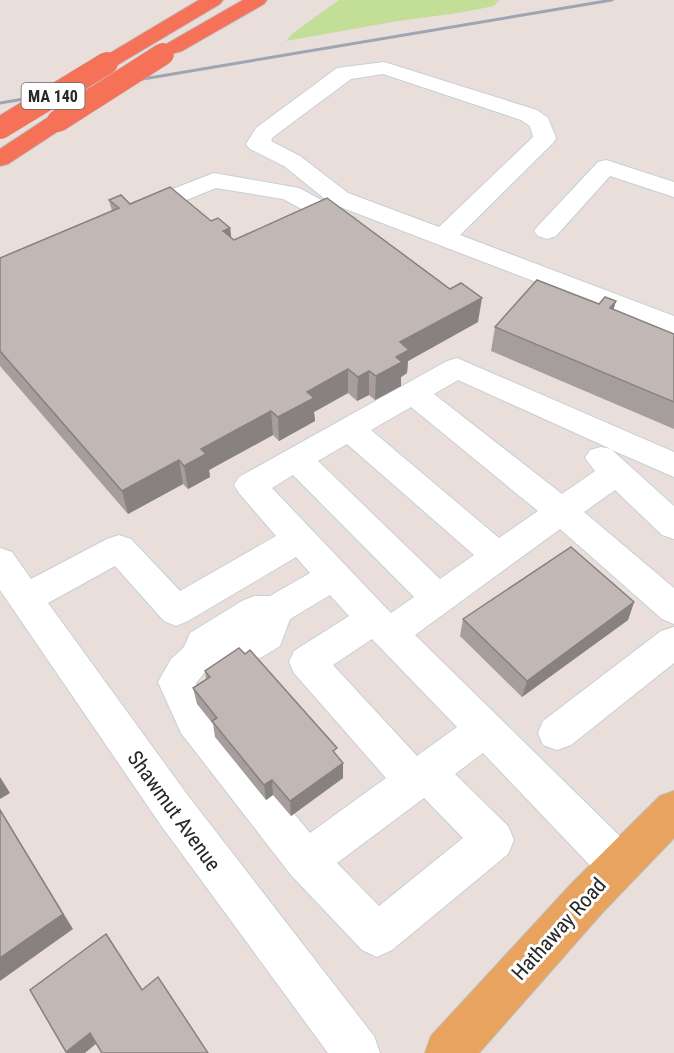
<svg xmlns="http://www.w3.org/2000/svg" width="674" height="1053" viewBox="0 0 674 1053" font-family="'Roboto Condensed',sans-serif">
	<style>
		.green { fill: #c3de97 }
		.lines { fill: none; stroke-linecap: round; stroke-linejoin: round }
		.minor-casing { stroke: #c7cfd9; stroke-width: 2 }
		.major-casing { stroke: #bebebe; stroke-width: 2 }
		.highway-casing { stroke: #bebebe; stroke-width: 2 }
		.minor { fill: #fff; fill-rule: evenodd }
		.major { fill: #e8a35f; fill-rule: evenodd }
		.highway { fill: #f57158; fill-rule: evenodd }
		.rail { stroke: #9ca5b1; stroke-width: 3 }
		.highway-bridge-casing { stroke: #bebebe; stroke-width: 23; stroke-linecap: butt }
		.highway-bridge { stroke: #f57158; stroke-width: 22 }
		.wall { fill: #a69e9d }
		.shaded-wall { fill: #87817f }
		.building { fill: #c1b8b6; stroke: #87817f; stroke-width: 1.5 }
		.labels { text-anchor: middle; stroke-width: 6; stroke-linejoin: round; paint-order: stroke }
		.shield { fill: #fff; stroke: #686868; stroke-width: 1.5 }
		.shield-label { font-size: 16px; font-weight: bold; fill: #272727 }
		.near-street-label { font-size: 21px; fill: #272727; stroke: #fff }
	</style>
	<rect width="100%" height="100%" fill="#e9ded9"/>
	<!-- green -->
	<path class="green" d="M339,0h160l-5,6 -30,6 -72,10 -106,19 7,-8z"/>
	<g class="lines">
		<defs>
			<g id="minor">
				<path d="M384,62l153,48 11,8 8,20 -3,5 -93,92 214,81v19l-344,-132 -46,-37 -34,-17 -4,-5 10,-16 81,-60zM383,74l138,46 9,6 3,11 -94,90 -91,-34 -48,-37 -29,-15 2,-4 78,-58z"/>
				<path d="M606,160l68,22v15l-64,-21 -54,60 -9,3 -9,-3 -4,-5 4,-5 60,-64z"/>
				<path d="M214,173l85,15 58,31 4,5 -4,5 -9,3 -9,-3 -56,-30 -67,-11 -69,28 -9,2 -9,-2 -3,-5 3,-5z"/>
				<path d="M457,358l217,94v25l-62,-27 62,56v33l-12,-4 -47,-45 -31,22 90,76v36l-12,-5 -102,-90 -145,106 219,215 6,15 -6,15 -15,6 -15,-6 -121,-127 -28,21 53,52 6,14 -6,14 -116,96 -15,7 -15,-7 -71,-75 -110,-142 -23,-51 13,-23 13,-12 6,-14 52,-32 12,-5h16l40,-23 -14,-16 -108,64 -12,5 -12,-5 -49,-55 -67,37 141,194 185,239 6,17h-52l-168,-229 -147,-215 -13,-19v-42l12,4 19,27 76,-40 12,-4 12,4 49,52 96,-55 -37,-43 -5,-8 5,-8 208,-116zM458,380l153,69 -10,-2 -11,3 -5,8 10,13 -33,23 -128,-100zM411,407l127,104 -39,27 -128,-108zM347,444l127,111 -34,24 -122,-118zM293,475l121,122 -23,16 -4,-4 -115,-121zM330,595l19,21 -55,35 -5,11 5,11 92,105 -76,55 -102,-124 -12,-26 9,-11 30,-4 27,-11 18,-11 10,-27zM372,639l85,88 -40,29 -84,-91zM424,798l39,40 -84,68 -42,-43z"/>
				<path d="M674,627v36l-103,82 -14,5 -14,-5 -5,-12 5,-12 118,-90z"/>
			</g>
			<path id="major" d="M674,791v47l-72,75 -123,140h-54l6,-17 141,-153 88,-87z"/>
			<g id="highway">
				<path d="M199,0h24l-3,4 -106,63 -7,2 -7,-2 -3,-4 3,-4z"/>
				<path d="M243,0h24l-3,4 -82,47 -7,2 -7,-2 -3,-4 3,-4z"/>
				<path d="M58,114l8,2 3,5 -3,5 -58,38 -8,2v-17l50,-33z"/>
			</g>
		</defs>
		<!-- minor casing -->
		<use href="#minor" class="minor-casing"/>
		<!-- major casing -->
		<use href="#major" class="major-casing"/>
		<!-- highway casing -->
		<use href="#highway" class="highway-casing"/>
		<!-- minor -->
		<use href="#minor" class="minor"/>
		<!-- major -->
		<use href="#major" class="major"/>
		<!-- highway -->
		<use href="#highway" class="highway"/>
		<!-- rail -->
		<path class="rail" d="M0,103l612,-103"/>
		<defs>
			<g id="highway-bridge">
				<path d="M58,121l105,-67"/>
				<path d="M0,128l107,-65"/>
			</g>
		</defs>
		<!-- highway-bridge casing -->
		<use href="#highway-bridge" class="highway-bridge-casing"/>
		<!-- highway-bridge -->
		<use href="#highway-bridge" class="highway-bridge"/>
	</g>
	<!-- wall -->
	<g class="wall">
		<path d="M109,200l102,21 19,7 1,9 3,3 244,82 -70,39 -1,12 -6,4v9l-26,14 -6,-5 -12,6 -9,-8 -34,19 1,9 -36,20 -6,-6 -64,35 1,7 -22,12 -5,-5 -55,30 -128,-148v-108l112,-47z"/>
		<path d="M616,301l-3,9 61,24v95l-183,-78 4,-24z"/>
		<path d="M634,602l-6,18 -106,77 -62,-61 3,-17z"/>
		<path d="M205,671l132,85 6,22 -52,38 -18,-21 -7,5 -51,-63 -2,-13 -16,-20 -4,-16 13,-9z"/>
	</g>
	<!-- shaded-wall -->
	<g class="shaded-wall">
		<path d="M230,228l3,23 -10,-20z"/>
		<path d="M482,298l-4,24 -70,39 -1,12 -6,4v9l-26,14 1,-24 20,-19 4,-15z"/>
		<path d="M616,301l-7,24 1,-17z"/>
		<path d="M348,369v24l-34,19 1,9 -36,20 -1,-24 29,-25z"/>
		<path d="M369,371v24l-12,6 1,-24z"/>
		<path d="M271,411l2,24 -64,35 1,7 -22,12 -4,-23 17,-17z"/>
		<path d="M179,460l4,24 -55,30 -6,-23z"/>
		<path d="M634,602l-6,18 -106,77 5,-16z"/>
		<path d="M343,763v15l-52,38 -1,-15z"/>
		<path d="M0,777l10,16 -10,6z"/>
		<path d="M272,780l1,15 -7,5 -2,-15z"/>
		<path d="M0,810l73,119 -73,52z"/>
		<path d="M90,1033l7,10 -12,10h-18l-1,-1z"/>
	</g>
	<!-- building -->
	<g class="building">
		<path d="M170,187l41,34 7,-3 12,10 -7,3 11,9 93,-42 123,91 11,-6 21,15 -82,44 9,8 -13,7 6,5 -26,14 -7,-5 -11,6 -10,-8 -41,23 7,6 -36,19 -7,-6 -70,38 5,5 -22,12 -5,-6 -57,31 -122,-140v-93l119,-50 -10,-8 12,-5 9,9z"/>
		<path d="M537,280l62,24 6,-7 11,4 -6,7 64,26v68l-179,-75z"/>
		<path d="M571,547l63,55 -107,79 -64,-62z"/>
		<path d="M239,648l6,6 5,-4 87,98 -4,3 10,12 -53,38 -18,-21 -8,5 -52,-64 5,-3 -24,-30 17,-11 -5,-6z"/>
		<path d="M0,810l63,104 -63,44z"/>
		<path d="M106,934l36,56 16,-13 50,76h-106l-12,-20 -24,19 -36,-62z"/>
	</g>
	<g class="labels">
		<!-- shield labels -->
		<rect class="shield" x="21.5" y="83" width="63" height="26" rx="4.5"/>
		<g class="shield-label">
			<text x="53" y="102">MA 140</text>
		</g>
		<!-- near-street labels -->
		<g class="near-street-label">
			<text transform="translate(174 811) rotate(54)" y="7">Shawmut Avenue</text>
			<text transform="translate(559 929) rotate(-48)" y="7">Hathaway Road</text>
		</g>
	</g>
</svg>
